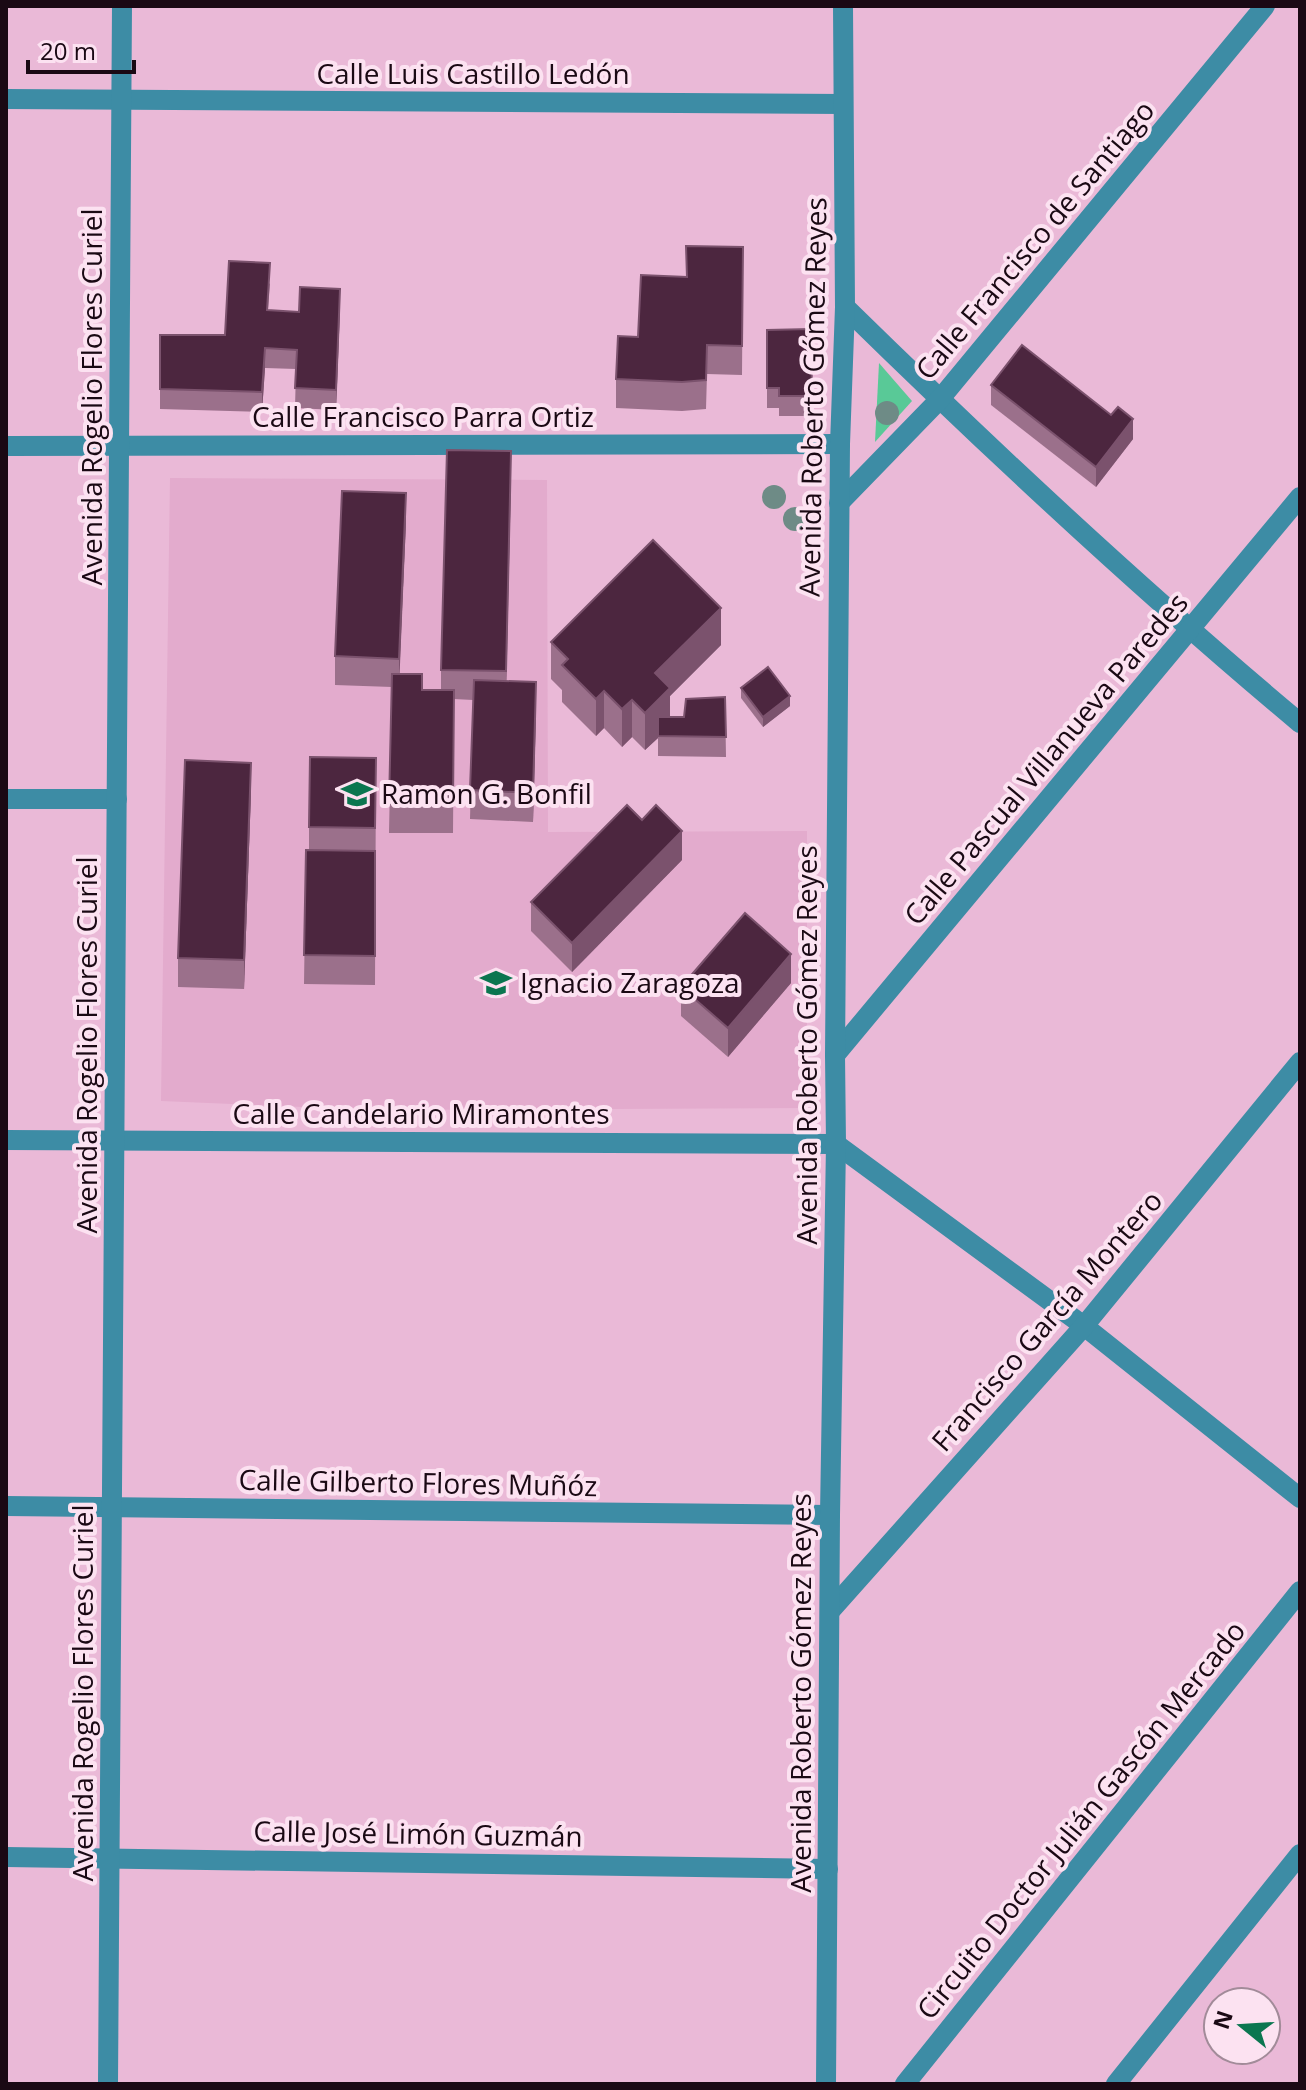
<svg xmlns="http://www.w3.org/2000/svg" width="1306" height="2090" viewBox="0 0 1306 2090" font-family="'Open Sans',sans-serif">
	<style>
		.built { fill: #e3abcd }
		.garden { fill: #59c997 }
		.lines { fill: none; stroke-linecap: round; stroke-linejoin: round }
		.minor { stroke: #3d8ca5; stroke-width: 20 }
		.tree { fill: #6e8b86 }
		.wall { fill: #9b708b }
		.shaded-wall { fill: #7b526d }
		.building { fill: #4c263f; stroke: #7b526d; stroke-width: 2 }
		.labels { text-anchor: middle; stroke-width: 8; stroke-linejoin: round; paint-order: stroke }
		.street-label { font-size: 28px; fill: #1a0914; stroke: #fce2f1 }
		.poi-label { font-size: 28px; fill: #1a0914; stroke: #fce2f1; text-anchor: start }
	</style>
	<rect width="100%" height="100%" fill="#eab9d7"/>
	<!-- built -->
	<path class="built" d="M170,478l377,2 1,352 259,-1v277l-431,2 -215,-9z"/>
	<!-- garden -->
	<path class="garden" d="M879,363l33,38 -37,41z"/>
	<g class="lines">
		<!-- minor -->
		<g class="minor">
			<path d="M6,99l837,5"/>
			<path d="M845,307c147,144 297,284 455,416"/>
			<path d="M6,446l834,-2"/>
			<path d="M839,503l101,-104 325,-393"/>
			<path d="M6,799h111"/>
			<path d="M835,1055l465,-558"/>
			<path d="M6,1140l830,4 248,182 216,172"/>
			<path d="M6,1506l824,9"/>
			<path d="M830,1611l254,-285 216,-264"/>
			<path d="M6,1857l822,12"/>
			<path d="M108,2084l14,-2078"/>
			<path d="M826,2084l4,-569 6,-371 -1,-89 5,-611 5,-137 -2,-301"/>
			<path d="M905,2084l395,-493"/>
			<path d="M1116,2084l184,-230"/>
		</g>
	</g>
	<!-- trees -->
	<g class="tree">
		<circle cx="887" cy="413" r="12"/>
		<circle cx="774" cy="497" r="12"/>
		<circle cx="795" cy="519" r="12"/>
	</g>
	<!-- wall -->
	<g class="wall">
		<path d="M686,246l57,1 -1,128 -35,-1 -1,35 -24,2 -66,-3v-29l22,-42 48,-60z"/>
		<path d="M270,283l-2,27 31,2 41,-3 -4,101 -41,-2 1,-39 -31,-1 -3,44 -102,-3v-74h65z"/>
		<path d="M811,329l1,87h-33v-8h-12v-78z"/>
		<path d="M991,385l142,54 -37,48 -105,-82z"/>
		<path d="M511,480l-5,201 30,30 -3,111 -63,-3 3,-119 -19,-1 -1,134h-64l3,-146 -57,-2v-29l71,-134 -7,152 23,16h19v-20z"/>
		<path d="M551,642l170,3 -51,51v21h14l41,-20 1,60 -68,-1v-18l-13,12 -13,-13 -10,10 -18,-19 -8,8 -34,-34v-12l-11,-11z"/>
		<path d="M741,688l49,18 -27,21 -22,-29z"/>
		<path d="M376,758l-1,227 -71,-1 2,-134h3v-23z"/>
		<path d="M251,792l-7,197 -66,-2v-29z"/>
		<path d="M682,860l-110,112 -41,-41v-29z"/>
		<path d="M791,983l-63,74 -47,-41v-29z"/>
	</g>
	<!-- shaded-wall -->
	<g class="shaded-wall">
		<path d="M340,289v20l-4,101v-20z"/>
		<path d="M265,348v20l-3,44v-20z"/>
		<path d="M1133,419v20l-37,48v-20z"/>
		<path d="M511,451v29l-5,220v-29z"/>
		<path d="M406,493v29l-7,166v-29z"/>
		<path d="M721,608v37l-51,51v30l-12,10v2l-13,12v-37l10,-40z"/>
		<path d="M536,682v29l-3,111v-29z"/>
		<path d="M604,691v37l-8,8v-37z"/>
		<path d="M790,696v10l-27,21v-10z"/>
		<path d="M632,700v37l-10,10v-38z"/>
		<path d="M251,763v29l-7,197v-29z"/>
		<path d="M682,831v29l-110,112v-29z"/>
		<path d="M791,954v29l-63,74v-29z"/>
	</g>
	<!-- building -->
	<g class="building">
		<path d="M686,246l57,1 -1,99 -35,-1 -1,35 -24,2 -66,-3 2,-43 20,1 3,-62 46,2z"/>
		<path d="M229,261l41,2 -3,47 32,2 1,-25 40,2 -4,101 -41,-2 2,-38 -32,-2 -3,44 -102,-3v-54h65z"/>
		<path d="M811,329l1,67h-33v-8h-12v-58z"/>
		<path d="M1022,345l89,70 7,-8 15,12 -37,48 -105,-82z"/>
		<path d="M447,450l64,1 -5,220 -65,-1z"/>
		<path d="M342,491l64,2 -7,166 -64,-3z"/>
		<path d="M653,540l68,68 -66,65 15,15 -25,25 -13,-13 -10,9 -18,-18 -8,8 -34,-34 6,-6 -17,-17z"/>
		<path d="M768,667l22,29 -27,21 -22,-29z"/>
		<path d="M392,674h30v16h32l-1,114h-64z"/>
		<path d="M474,680l62,2 -3,111 -63,-3z"/>
		<path d="M725,697l1,40 -68,-1v-19h26l2,-18z"/>
		<path d="M310,757l66,1 -1,70 -66,-1z"/>
		<path d="M185,760l66,3 -7,197 -66,-2z"/>
		<path d="M627,805l15,15 14,-15 26,26 -110,112 -41,-41z"/>
		<path d="M306,850l69,1v105l-71,-1z"/>
		<path d="M745,913l46,41 -63,74 -47,-41z"/>
	</g>
	<!-- icons -->
	<defs>
		<symbol id="school-bare" viewBox="-9 -9 18 18"><path d="M0-5L7-2L0 1L-7-2ZM-4 1L0 2.5L4 1V4Q0 6-4 4Z" fill="#0b7650" stroke="#fce2f1" stroke-width="2.5" paint-order="stroke"/></symbol>
	</defs>
	<g fill-rule="evenodd">
		<use href="#school-bare" x="335" y="772" width="44" height="44"/>
		<use href="#school-bare" x="474" y="961" width="44" height="44"/>
	</g>
	<g class="labels">
		<!-- street labels -->
		<g class="street-label">
			<text x="473" y="84">Calle Luis Castillo Ledón</text>
			<text transform="translate(1035 240) rotate(-50)" y="10">Calle Francisco de Santiago</text>
			<text transform="translate(92 397) rotate(-90)" y="10">Avenida Rogelio Flores Curiel</text>
			<text transform="translate(813 397) rotate(-89)" y="10">Avenida Roberto Gómez Reyes</text>
			<text x="423" y="427">Calle Francisco Parra Ortiz</text>
			<text transform="translate(1046 759) rotate(-50)" y="10">Calle Pascual Villanueva Paredes</text>
			<text transform="translate(87 1045) rotate(-90)" y="10">Avenida Rogelio Flores Curiel</text>
			<text transform="translate(807 1045) rotate(-90)" y="10">Avenida Roberto Gómez Reyes</text>
			<text x="421" y="1124">Calle Candelario Miramontes</text>
			<text transform="translate(1047 1321) rotate(-49)" y="10">Francisco García Montero</text>
			<text transform="translate(418 1483) rotate(1)" y="10">Calle Gilberto Flores Muñóz</text>
			<text transform="translate(83 1693) rotate(-90)" y="10">Avenida Rogelio Flores Curiel</text>
			<text transform="translate(801 1693) rotate(-90)" y="10">Avenida Roberto Gómez Reyes</text>
			<text transform="translate(1081 1820) rotate(-51)" y="10">Circuito Doctor Julián Gascón Mercado</text>
			<text transform="translate(418 1834) rotate(1)" y="10">Calle José Limón Guzmán</text>
		</g>
		<!-- poi labels -->
		<g class="poi-label">
			<text x="381" y="804">Ramon G. Bonfil</text>
			<text x="520" y="993">Ignacio Zaragoza</text>
		</g>
	</g>
	<!-- border -->
	<rect width="1306" height="2090" fill="none" stroke="#1a0914" stroke-width="16"/>
	<!-- north arrow -->
	<g transform="translate(1242 2026) rotate(288)"><circle r="38" fill="#fce2f1" stroke="#a28b99" stroke-width="2"/>
	<path d="M0-6L14 30L0 20L-14 30Z" fill="#0b7650"/>
	<text y="-12" font-size="22" font-weight="bold" text-anchor="middle" fill="#1a0914">N</text>
	</g>
	<!-- scale -->
	<path d="M28 60v12h106v-12" fill="none" stroke="#1a0914" stroke-width="4"/>
	<text x="40" y="60" font-size="24" fill="#1a0914" stroke="#fce2f1" stroke-width="6" paint-order="stroke">20 m</text>
</svg>
